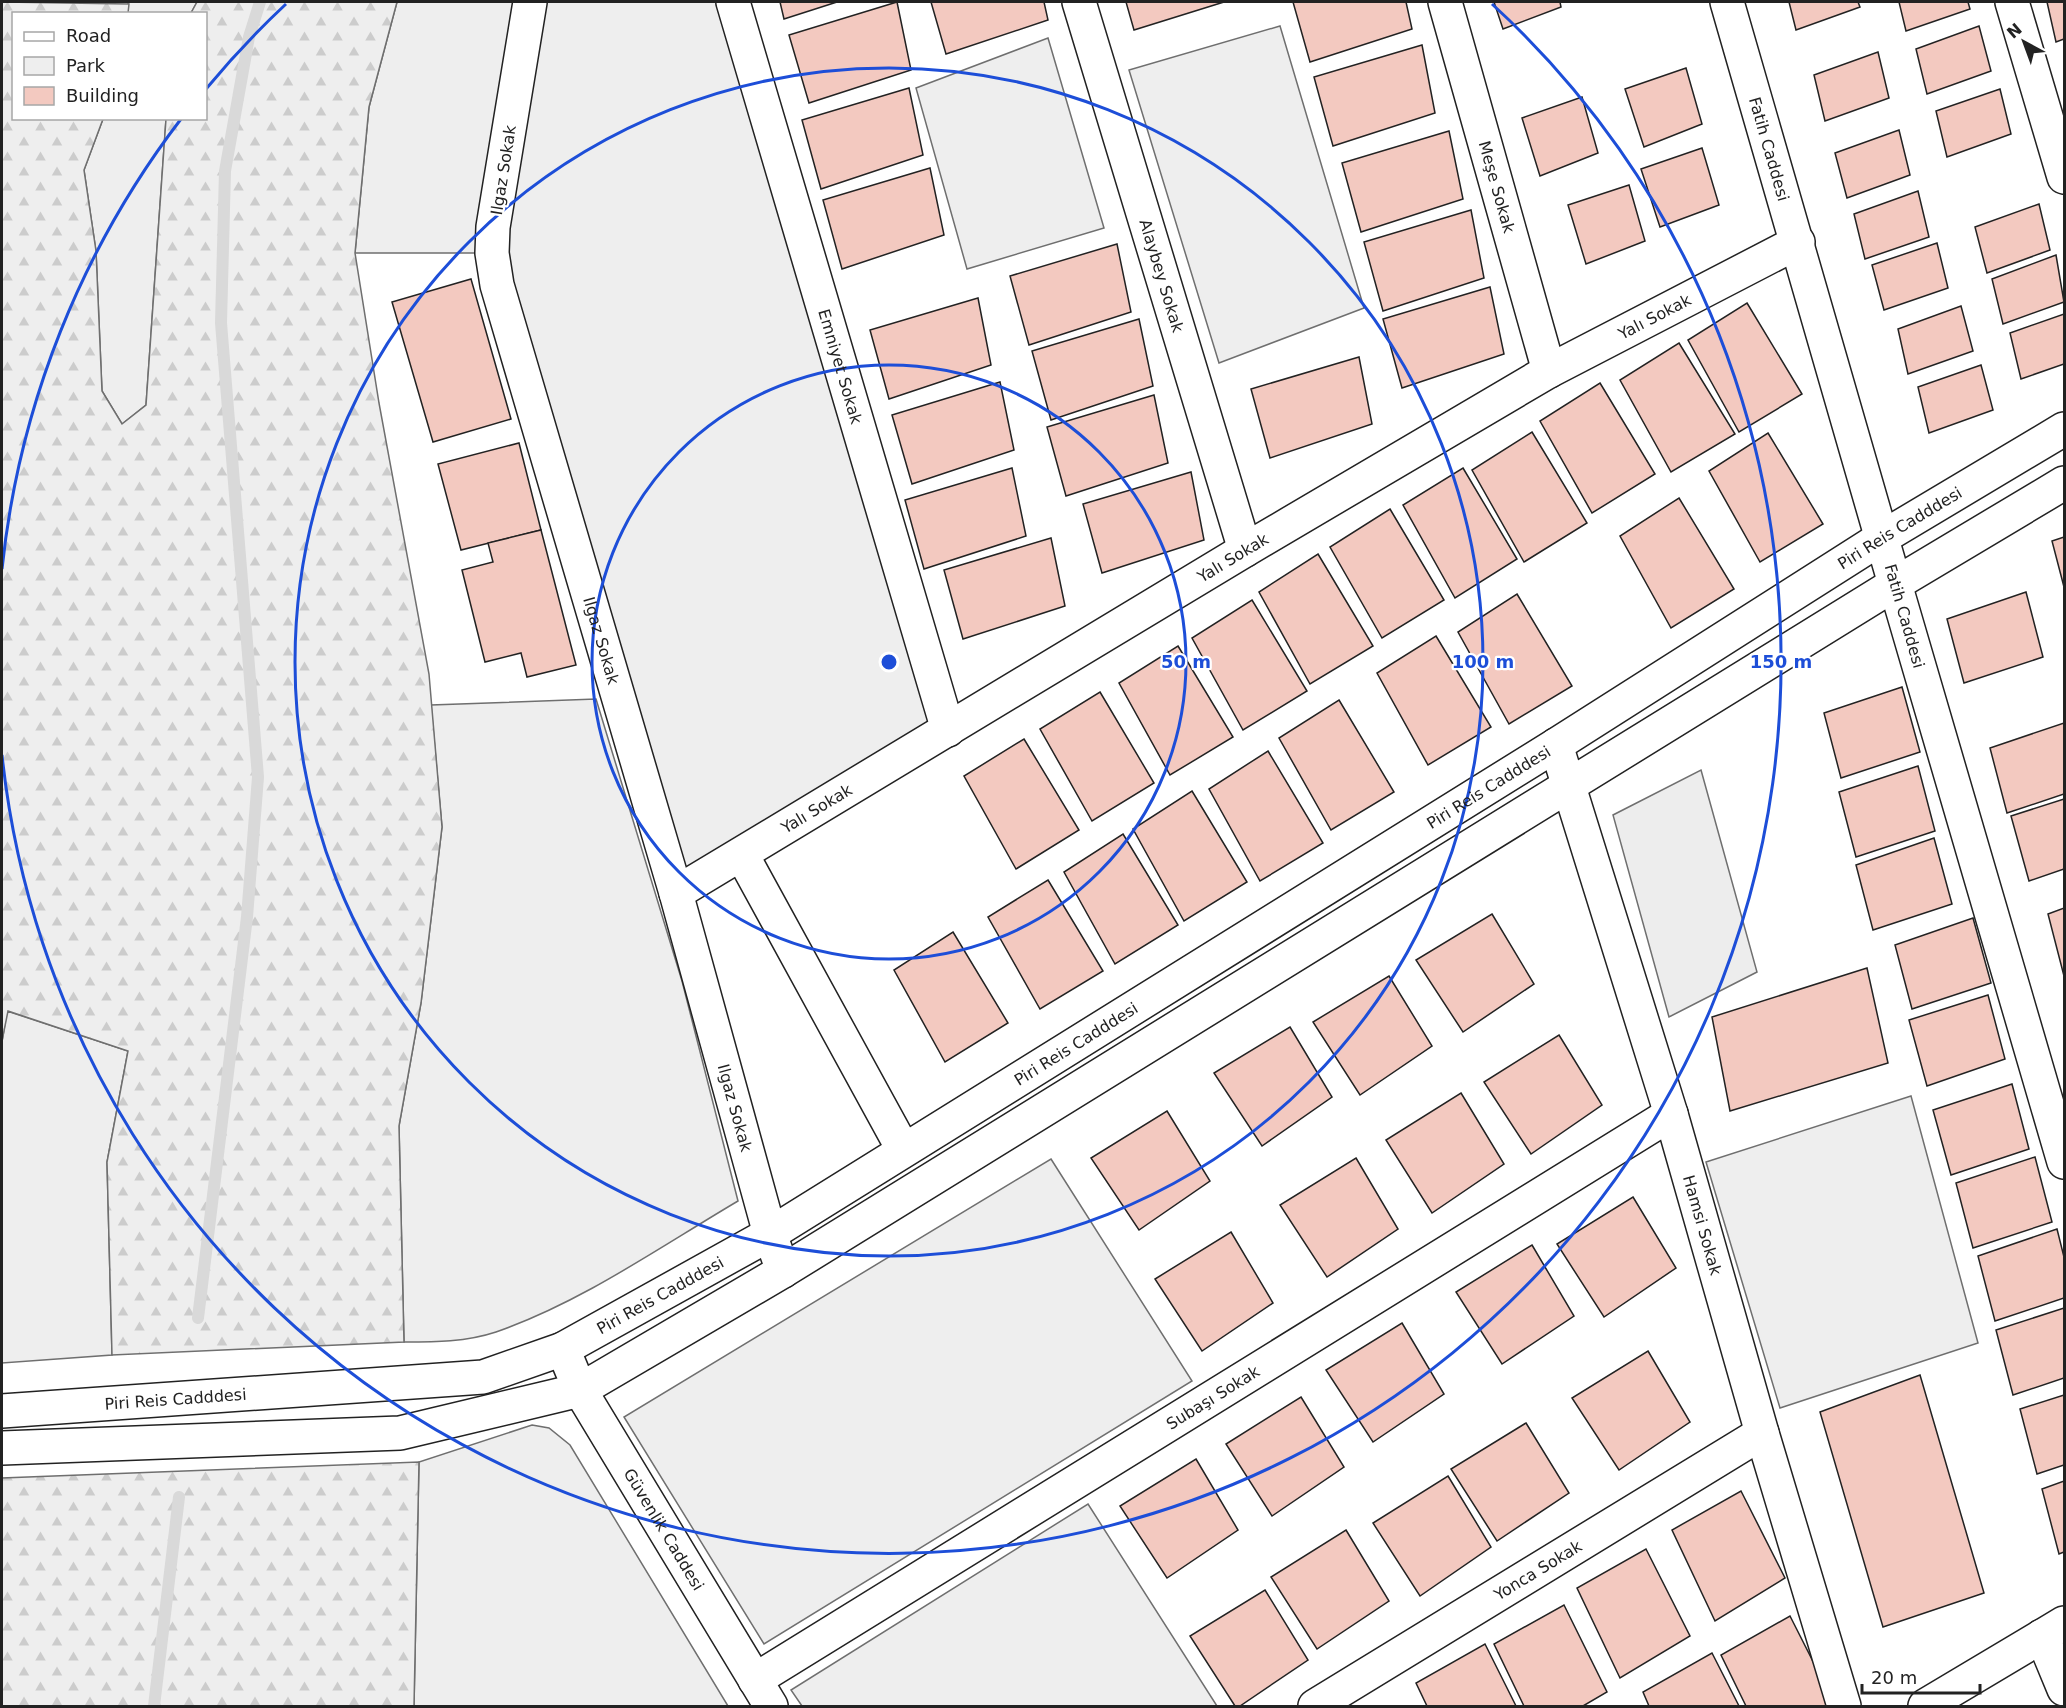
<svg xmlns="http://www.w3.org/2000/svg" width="2066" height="1708" viewBox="0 0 2066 1708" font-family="'DejaVu Sans',sans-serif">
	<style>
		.green { fill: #eee; stroke: #6f6f6f; stroke-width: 1.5 }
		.forest { fill: url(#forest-firs); stroke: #6f6f6f; stroke-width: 1.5 }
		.parking { fill: #ededed; stroke: #6f6f6f; stroke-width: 1.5 }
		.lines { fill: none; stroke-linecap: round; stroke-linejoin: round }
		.stream { stroke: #d9d9d9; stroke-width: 12 }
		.building { fill: #f3c9c0; stroke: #222; stroke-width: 1.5 }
		.minor-casing { stroke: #222; stroke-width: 36 }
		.tertiary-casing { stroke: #222; stroke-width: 36 }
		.secondary-casing { stroke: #222; stroke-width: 36 }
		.minor { stroke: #fff; stroke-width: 33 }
		.tertiary { stroke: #fff; stroke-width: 33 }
		.secondary { stroke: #fff; stroke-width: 33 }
		.ring { fill: none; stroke: #1d4ed8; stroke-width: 3 }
		.labels { text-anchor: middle; stroke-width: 4.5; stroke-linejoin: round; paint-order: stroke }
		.street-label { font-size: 16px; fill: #222; stroke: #fff }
		.centre { fill: #1d4ed8; stroke: #fff; stroke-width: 3 }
		.ring-label { font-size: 18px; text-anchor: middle; font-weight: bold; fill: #1d4ed8; stroke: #fff; stroke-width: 4.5; stroke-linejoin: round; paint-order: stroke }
	</style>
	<defs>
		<pattern id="forest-firs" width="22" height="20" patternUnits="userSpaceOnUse" patternTransform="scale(1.5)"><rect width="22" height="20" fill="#eee"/><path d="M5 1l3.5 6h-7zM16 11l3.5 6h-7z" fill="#ccc"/></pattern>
	</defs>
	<rect width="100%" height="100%" fill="#fff"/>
	<!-- green -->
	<g class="green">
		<path d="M128,2h69l-6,11 -63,1z"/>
		<path d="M397,2h336l215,728 -272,163 -184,-640h-137l14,-146z"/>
		<path d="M1280,26l84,282 -145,55 -90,-293z"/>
		<path d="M1048,38l56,190 -137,41 -51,-181z"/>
		<path d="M103,119h63l-20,286 -24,19 -20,-33 -6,-140 -12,-81z"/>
		<path d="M596,699l86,282 56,220c-78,46 -156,101 -242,131 -30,10 -61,10 -92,10l-5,-216 22,-123 21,-176 -11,-122z"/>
		<path d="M7,1011l121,40 -21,111 5,193 -110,8v-321z"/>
		<path d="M1911,1096l67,247 -198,65 -74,-246z"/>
		<path d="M1051,1159l141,222 -428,263 -140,-227z"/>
		<path d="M532,1425l17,3 21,17 158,261h-314l5,-244z"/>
		<path d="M1088,1504l129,202h-415l-11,-16z"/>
	</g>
	<!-- forest -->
	<g class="forest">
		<path d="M2,2l127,2 -1,9 -114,1v104l89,1 -19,51 12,81 6,140 20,33 24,-19 20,-286 40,-1v-104l-15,-1 6,-11h200l-28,105 -14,146 24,150 50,271 13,153 -21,176 -22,123 5,216 -292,13 -5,-193 21,-111 -120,-40 -6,30z"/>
		<path d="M419,1462l-5,244h-412v-228z"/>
	</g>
	<!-- parking -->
	<path class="parking" d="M1701,770l56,202 -88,45 -56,-202z"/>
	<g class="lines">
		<!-- stream -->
		<g class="stream">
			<path d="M198,1318l49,-401 11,-140 -37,-454 4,-152 24,-134 11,-35"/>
			<path d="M154,1706l25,-209"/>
		</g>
	</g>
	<!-- building -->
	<g class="building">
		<path d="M780,2h57l-53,17z"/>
		<path d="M897,2l14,68 -102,33 -20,-68z"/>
		<path d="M931,2h113l4,18 -102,34z"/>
		<path d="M1126,2h98l-90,28z"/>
		<path d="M1293,2h113l6,27 -102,33z"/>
		<path d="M1494,2h66l1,5 -58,22z"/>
		<path d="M1789,2h69l2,5 -64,23z"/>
		<path d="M1899,2h69l2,7 -64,22z"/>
		<path d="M2047,2h17v37l-8,3z"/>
		<path d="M1979,26l12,45 -64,23 -11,-45z"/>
		<path d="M1422,45l13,68 -102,33 -19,-69z"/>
		<path d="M1878,52l11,46 -64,23 -11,-46z"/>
		<path d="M1686,68l16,56 -58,23 -19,-58z"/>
		<path d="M909,88l14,67 -102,34 -19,-69z"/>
		<path d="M2000,89l11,45 -64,23 -11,-46z"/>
		<path d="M1582,97l16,56 -58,23 -18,-58z"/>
		<path d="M1899,130l11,45 -63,23 -12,-45z"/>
		<path d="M1449,131l14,68 -102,33 -19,-69z"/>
		<path d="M1702,148l17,57 -59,22 -19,-58z"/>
		<path d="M930,168l14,67 -102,34 -19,-69z"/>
		<path d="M1629,185l16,56 -59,23 -18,-59z"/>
		<path d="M1918,191l11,46 -64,22 -11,-45z"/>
		<path d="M2039,204l11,46 -63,23 -12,-46z"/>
		<path d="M1471,210l13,68 -101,33 -19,-69z"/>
		<path d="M1937,243l11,45 -64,22 -12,-45z"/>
		<path d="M1117,244l14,68 -102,33 -19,-69z"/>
		<path d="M2056,255l8,47 -61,22 -11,-45z"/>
		<path d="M471,279l40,140 -78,23 -41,-140z"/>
		<path d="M1490,287l14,67 -102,34 -19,-69z"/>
		<path d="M978,298l13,67 -102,34 -19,-69z"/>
		<path d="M1747,303l55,91 -63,38 -51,-92z"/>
		<path d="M1961,306l12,45 -65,23 -10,-45z"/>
		<path d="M2064,314v50l-43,15 -11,-46z"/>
		<path d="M1139,319l14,67 -102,34 -19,-69z"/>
		<path d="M1679,343l56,91 -64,38 -51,-92z"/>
		<path d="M1359,357l13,67 -102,34 -19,-69z"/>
		<path d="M1981,365l12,45 -64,23 -11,-46z"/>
		<path d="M1000,382l14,68 -102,34 -20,-69z"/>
		<path d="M1600,383l55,91 -63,39 -52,-92z"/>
		<path d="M1154,395l14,68 -102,33 -19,-69z"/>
		<path d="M1532,432l55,91 -63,39 -52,-92z"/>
		<path d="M1768,433l55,91 -63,38 -51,-91z"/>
		<path d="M519,443l22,87 -80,20 -23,-86z"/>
		<path d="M1012,468l14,68 -102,33 -19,-69z"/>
		<path d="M1463,468l54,91 -62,39 -52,-93z"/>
		<path d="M1191,472l13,68 -102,33 -19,-69z"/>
		<path d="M1679,498l55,91 -63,39 -51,-92z"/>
		<path d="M1390,509l54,91 -62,38 -52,-91z"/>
		<path d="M541,530l35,135 -49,12 -6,-24 -36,9 -23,-92 31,-8 -5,-19z"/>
		<path d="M2064,537v50l-12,-46z"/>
		<path d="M1051,538l14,68 -102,33 -19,-69z"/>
		<path d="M1318,554l55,92 -63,38 -51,-92z"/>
		<path d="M2026,592l17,65 -79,26 -17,-64z"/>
		<path d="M1517,594l55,92 -63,38 -51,-92z"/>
		<path d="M1252,600l55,91 -64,39 -51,-92z"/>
		<path d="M1436,636l55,91 -63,38 -51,-92z"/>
		<path d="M1178,646l55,91 -63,38 -51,-92z"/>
		<path d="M1902,687l18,65 -79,26 -17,-65z"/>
		<path d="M1100,692l54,91 -62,38 -52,-92z"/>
		<path d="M1339,700l55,92 -63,38 -52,-92z"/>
		<path d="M2064,723v71l-57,19 -17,-65z"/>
		<path d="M1024,739l55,91 -63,39 -52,-93z"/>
		<path d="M1268,751l55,92 -63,38 -51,-92z"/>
		<path d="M1918,766l17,65 -79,26 -17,-65z"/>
		<path d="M1192,791l55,91 -63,39 -51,-92z"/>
		<path d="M2064,799v70l-35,12 -18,-65z"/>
		<path d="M1123,834l55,91 -63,39 -51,-92z"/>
		<path d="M1934,838l18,66 -79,26 -17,-65z"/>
		<path d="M1048,880l55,91 -63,38 -52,-92z"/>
		<path d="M2064,908v68l-16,-62z"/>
		<path d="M1492,914l42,70 -71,48 -47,-72z"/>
		<path d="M1973,918l18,65 -79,26 -17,-64z"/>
		<path d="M953,932l55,91 -63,39 -51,-92z"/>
		<path d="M1867,968l21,95 -158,48 -18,-94z"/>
		<path d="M1389,976l43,70 -72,49 -47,-73z"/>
		<path d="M1988,995l17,64 -78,27 -18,-66z"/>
		<path d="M1290,1027l42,70 -70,49 -48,-73z"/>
		<path d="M1559,1035l43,70 -71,49 -47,-72z"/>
		<path d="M2012,1084l17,65 -78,26 -18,-65z"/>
		<path d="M1461,1093l43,71 -72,49 -46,-73z"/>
		<path d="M1167,1111l43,70 -71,49 -48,-72z"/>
		<path d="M2035,1157l17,65 -79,26 -17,-65z"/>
		<path d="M1356,1158l42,71 -71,48 -47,-72z"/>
		<path d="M1633,1197l43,71 -72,49 -47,-73z"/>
		<path d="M2057,1229l7,28v41l-69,23 -17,-65z"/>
		<path d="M1231,1232l42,71 -71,48 -47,-72z"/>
		<path d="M1532,1245l42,71 -72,48 -46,-72z"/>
		<path d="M2064,1308v70l-51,17 -17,-65z"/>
		<path d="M1402,1323l42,71 -71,48 -47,-72z"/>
		<path d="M1648,1351l42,71 -71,48 -47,-72z"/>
		<path d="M1920,1375l64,218 -101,34 -63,-215z"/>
		<path d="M2064,1395v70l-27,9 -17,-65z"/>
		<path d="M1301,1397l43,70 -72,49 -46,-72z"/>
		<path d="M1526,1423l43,70 -72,48 -46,-72z"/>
		<path d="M1196,1459l42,71 -71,48 -47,-72z"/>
		<path d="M1448,1476l43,71 -71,49 -47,-73z"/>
		<path d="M2064,1481v71l-5,2 -17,-65z"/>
		<path d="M1741,1491l44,87 -70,43 -43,-91z"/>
		<path d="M1346,1530l43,71 -72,48 -46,-72z"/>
		<path d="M1646,1549l44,87 -70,42 -43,-90z"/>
		<path d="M1265,1590l43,70 -68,46h-5l-45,-70z"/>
		<path d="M1564,1605l43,87 -24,14h-59l-30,-62z"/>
		<path d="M1790,1616l44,87 -7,3h-81l-25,-51z"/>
		<path d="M1485,1644l31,62h-89l-11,-23z"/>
		<path d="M1712,1653l27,53h-90l-6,-14z"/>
	</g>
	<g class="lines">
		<defs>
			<g id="minor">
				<path id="s1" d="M530,2l-37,225 -1,26 5,32 179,608 94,341 13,37"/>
				<path id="s2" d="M733,2l215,728"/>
				<path id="s3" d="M1079,2l166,548"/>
				<path id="s4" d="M1445,2l104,369"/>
				<path d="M2012,2l52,175"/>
				<path d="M1895,584l169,578"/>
				<path id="s5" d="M1556,745l115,369 91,319 82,273"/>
				<path d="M742,855l161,294"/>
				<path id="s6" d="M676,893l569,-343 304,-179 249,-129"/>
				<path d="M2042,1636l22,53"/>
				<path id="s7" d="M755,1680l916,-566"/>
				<path id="s8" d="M1315,1706l447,-273"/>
			</g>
			<g id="tertiary">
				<path id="s9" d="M1727,2l168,582"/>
				<path id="s10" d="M563,1349l17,41 191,316"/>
				<path d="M1925,1706l139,-83"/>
			</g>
			<g id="secondary">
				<path id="s11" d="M2,1411l481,-34 80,-28 207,-115 786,-489 327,-208 181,-108"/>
				<path d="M2,1448l398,-15 180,-43 203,-119 1112,-687 169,-101"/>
			</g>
		</defs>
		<!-- minor casing -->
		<use href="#minor" class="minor-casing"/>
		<!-- tertiary casing -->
		<use href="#tertiary" class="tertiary-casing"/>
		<!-- secondary casing -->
		<use href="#secondary" class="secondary-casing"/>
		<!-- minor -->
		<use href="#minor" class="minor"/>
		<!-- tertiary -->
		<use href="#tertiary" class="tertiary"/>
		<!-- secondary -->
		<use href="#secondary" class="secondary"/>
	</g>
	<!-- distance rings -->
	<g class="ring">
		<circle cx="889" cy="662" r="297"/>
		<circle cx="889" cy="662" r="594"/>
		<path d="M2 569A892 892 0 0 1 181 119M206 89A892 892 0 0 1 286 4M1492 4A892 892 0 1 1 2 755"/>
	</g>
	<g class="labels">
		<!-- street labels -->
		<g class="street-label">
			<text dy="6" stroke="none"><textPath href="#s9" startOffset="153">Fatih Caddesi</textPath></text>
			<text transform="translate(503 170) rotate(-81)" y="6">Ilgaz Sokak</text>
			<text dy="6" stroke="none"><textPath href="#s4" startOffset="192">Meşe Sokak</textPath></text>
			<text dy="6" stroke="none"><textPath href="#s3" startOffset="286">Alaybey Sokak</textPath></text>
			<text dy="6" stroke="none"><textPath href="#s6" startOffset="1136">Yalı Sokak</textPath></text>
			<text dy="6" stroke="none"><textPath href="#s2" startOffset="380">Emniyet Sokak</textPath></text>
			<text dy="6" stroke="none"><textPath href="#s11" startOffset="2136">Piri Reis Cadddesi</textPath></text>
			<text dy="6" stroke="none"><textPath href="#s6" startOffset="650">Yalı Sokak</textPath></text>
			<text transform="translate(1905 616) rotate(74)" y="6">Fatih Caddesi</text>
			<text dy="6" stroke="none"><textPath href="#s1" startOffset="657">Ilgaz Sokak</textPath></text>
			<text dy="6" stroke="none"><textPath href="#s11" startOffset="1650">Piri Reis Cadddesi</textPath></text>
			<text dy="6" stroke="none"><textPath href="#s6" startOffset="164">Yalı Sokak</textPath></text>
			<text dy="6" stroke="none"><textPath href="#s11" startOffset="1164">Piri Reis Cadddesi</textPath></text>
			<text dy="6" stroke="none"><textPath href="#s1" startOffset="1143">Ilgaz Sokak</textPath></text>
			<text dy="6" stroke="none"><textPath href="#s5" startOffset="502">Hamsi Sokak</textPath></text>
			<text dy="6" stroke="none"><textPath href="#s11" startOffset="678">Piri Reis Cadddesi</textPath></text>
			<text dy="6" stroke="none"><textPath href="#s7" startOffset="538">Subaşı Sokak</textPath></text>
			<text dy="6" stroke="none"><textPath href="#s11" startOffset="174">Piri Reis Cadddesi</textPath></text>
			<text dy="6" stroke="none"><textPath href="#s10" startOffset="207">Güvenlik Caddesi</textPath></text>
			<text dy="6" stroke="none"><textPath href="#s8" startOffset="261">Yonca Sokak</textPath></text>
		</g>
	</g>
	<circle cx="889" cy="662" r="9" class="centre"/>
	<g class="ring-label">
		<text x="1186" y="668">50 m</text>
		<text x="1483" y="668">100 m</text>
		<text x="1781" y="668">150 m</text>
	</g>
	<!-- border -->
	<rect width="2066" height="1708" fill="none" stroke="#222222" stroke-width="6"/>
	<!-- legend -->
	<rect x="12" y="12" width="195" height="108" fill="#ffffff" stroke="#a7a7a7" stroke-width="1.5"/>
	<rect x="24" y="32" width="30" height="9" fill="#ffffff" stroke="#a7a7a7" stroke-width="1.5"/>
	<text x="66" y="42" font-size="18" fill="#222222">Road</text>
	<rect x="24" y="57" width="30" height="18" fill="#eeeeee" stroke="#a7a7a7" stroke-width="1.5"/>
	<text x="66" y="72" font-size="18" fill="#222222">Park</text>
	<rect x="24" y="87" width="30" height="18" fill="#f3c9c0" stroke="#a7a7a7" stroke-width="1.5"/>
	<text x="66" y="102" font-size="18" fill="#222222">Building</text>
	<!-- north arrow -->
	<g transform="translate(2024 42) rotate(319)" stroke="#ffffff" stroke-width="4.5" paint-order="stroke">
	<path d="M0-4.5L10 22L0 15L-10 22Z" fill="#222222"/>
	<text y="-9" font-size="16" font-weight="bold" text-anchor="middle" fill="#222222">N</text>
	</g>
	<!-- scale -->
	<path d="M1862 1684v9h118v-9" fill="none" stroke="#222222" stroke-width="3"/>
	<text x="1871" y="1684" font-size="18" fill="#222222" stroke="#ffffff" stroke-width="4.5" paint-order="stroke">20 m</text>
</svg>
